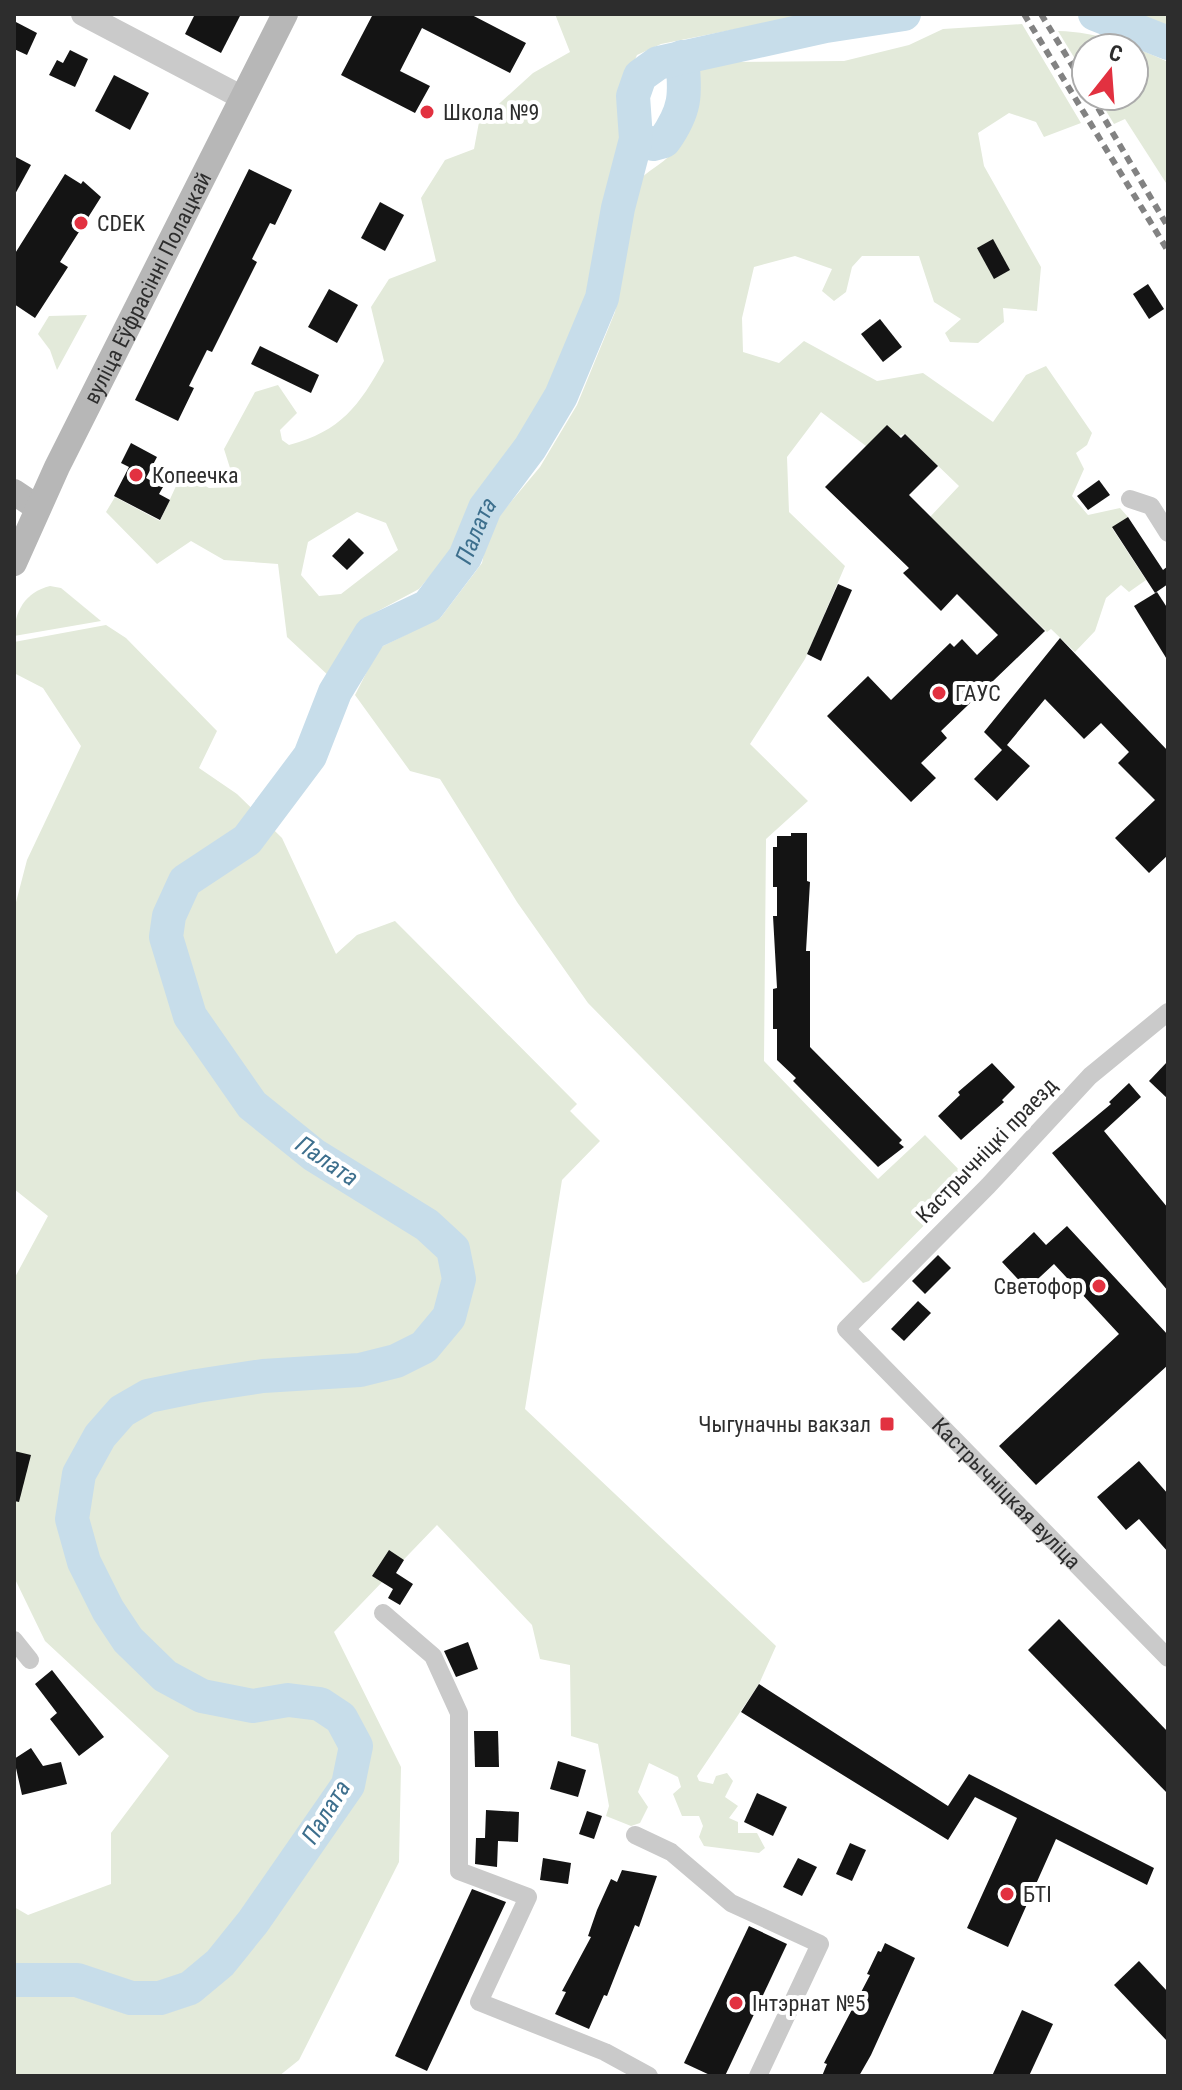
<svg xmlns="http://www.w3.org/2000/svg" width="1182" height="2090" viewBox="0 0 1182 2090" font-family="'Roboto Condensed',sans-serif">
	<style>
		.green { fill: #e3eada; fill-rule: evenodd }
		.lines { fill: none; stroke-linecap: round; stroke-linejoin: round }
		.stream { stroke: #c7ddea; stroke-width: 6 }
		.river { stroke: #c7ddea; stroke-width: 34 }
		.building { fill: #141414 }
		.minor { stroke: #cacaca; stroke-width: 18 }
		.tertiary { stroke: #cacaca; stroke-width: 24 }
		.secondary { stroke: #b7b7b7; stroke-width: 26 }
		.rail { stroke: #828282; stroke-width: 6; stroke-dasharray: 8 6; stroke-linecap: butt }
		.poi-dot { fill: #e23140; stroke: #fff; stroke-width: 3 }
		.labels { text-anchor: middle; stroke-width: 8; stroke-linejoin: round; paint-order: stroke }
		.poi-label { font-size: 22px; fill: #2d2d2d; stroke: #fff; text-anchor: start }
		.street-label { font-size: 22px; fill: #2d2d2d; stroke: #fff }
		.water-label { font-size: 24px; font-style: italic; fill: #3d6f8d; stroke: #fff }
	</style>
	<rect width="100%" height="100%" fill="#fff"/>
	<!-- green -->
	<g class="green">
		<path d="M555,14h256l-150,30 -24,11 -17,38 11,43 -20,42 -12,80 -10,36 -41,95 -30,52 -46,59 -19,49 -34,40 -56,30 -33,58 -43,-40 -9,-73 -54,-4 -33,-19 -34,23 -51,-52 9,-15 45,24 22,-48 27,15 27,-1 -12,-38 31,-57 23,-7 19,28 -17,17 2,10 7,5c52,-14 70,-39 95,-84l-13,-54 18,-28 47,-18 -15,-63 24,-38 29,-11 5,-27 54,-49 37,-21zM357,512l29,11 12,27 -57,44 -22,2 -18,-21 7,-33z"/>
		<path d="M1125,14h43v18z"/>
		<path d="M1022,24l59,99 -37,14 -8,-15 -27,-9 -31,20 6,33 57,101 -4,44 -34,-3 1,14 -26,21 -28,-1 -5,-9 16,-14 -27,-17 -15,-46h-57l-10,11 -6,25 -12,9 -12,-10 10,-22 -37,-13 -41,11 -12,51 1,34 36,11 25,-22 73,40 46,-8 70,49 33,-47 20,-9 46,67 -5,12 -11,8 8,16 -12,27 16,19 32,-7 8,9 -16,11 34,52 -17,12 -8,-7 -15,13 -11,33 -20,21 -24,-23 -4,3 -117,-115 29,-31 -54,-52 -39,12 -45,-34 -34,45 2,55 56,54 -40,93 -55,85 58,57 -42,38 -2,222 114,118 47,-44 44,45 -100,101 -6,2 -275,-280 -71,-101 -77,-123 -30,-8 -55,-76 24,-47 62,-31 41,-54 7,-35 51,-61 37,-62 38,-93 22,-129c10,-13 25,-18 34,-29 21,-25 25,-52 23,-84l34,-8 116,-1 65,-16 34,-16z"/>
		<path d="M1058,31c41,1 73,14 110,31v124l-43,-67 -11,5 -17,-28h37v-48h-48v29z"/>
		<path d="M87,315l-30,55 -7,-20 -12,-16 11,-18z"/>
		<path d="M50,586l11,2 40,33 -87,15c0,-24 11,-44 36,-50z"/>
		<path d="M106,625l20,13 91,93 -18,37 38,26 45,44 54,116 21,-19 38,-14 182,183 -7,7 30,30 -38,39 -37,229 251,237 -17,38 -62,92 2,5 14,3 3,-8 11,-3 6,8 -8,16 13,9 -9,12 9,4v11h19l8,15 -6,5 -55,-7 -5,-9 4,-11 -4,-10h-17l-9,-22 8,-7 -3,-10 -29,-14 -11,29 10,15 -8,16 -9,3 -25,-10 3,-10 -11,-62 -27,-8 -1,-71 -30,-6 -8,-34 -95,-100 -103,107 67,135 -2,95 -100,198 -20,16h-265v-169l14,8 83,-31v-51l58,-77 -124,-115 -31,-64v-298l34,-63 -34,-27v-279l13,-50 54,-114 -38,-58 -29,-15v-31z"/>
	</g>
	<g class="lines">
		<!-- stream -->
		<path class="stream" d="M834,25l4,-11"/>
		<!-- river -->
		<g class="river">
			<path d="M1095,14l73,29"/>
			<path d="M636,139l17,5 11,-3c22,-31 22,-46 18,-84"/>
			<path id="s1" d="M14,1980h63l54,18h29l30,-10 30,-25 33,-41 95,-137 8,-39 -15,-28 -21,-14 -32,-4 -35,6 -51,-10 -37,-20 -37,-36 -20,-30 -24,-48 -12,-43 7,-45 21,-38 22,-25 26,-15 49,-10 66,-10 97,-6 36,-9 28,-14 25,-30 10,-38 -6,-30 -26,-24 -113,-70 -62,-50 -62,-89 -24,-79 3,-21 16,-35 62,-41 63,-84 25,-64 36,-59 57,-27 37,-49 20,-49 45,-60 31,-52 41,-98 16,-90 18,-69 -3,-43 7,-20 18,-13 168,-37 78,-12"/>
		</g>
	</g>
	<!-- building -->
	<g class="building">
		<path d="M195,14h46l-20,39 -36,-19z"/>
		<path d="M373,14h97l56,29 -16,30 -88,-45 -22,43 30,15 -15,27 -74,-38z"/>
		<path d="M14,21l23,12 -10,22 -13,-6z"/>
		<path d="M70,50l18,9 -13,28 -26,-12 8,-15 6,3z"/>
		<path d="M114,75l35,18 -19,37 -35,-19z"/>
		<path d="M14,156l17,9 -17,31z"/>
		<path d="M249,169l43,21 -17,35 -5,-2 -18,36 5,3 -45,90 -5,-2 -18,36 5,2 -16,33 -43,-21z"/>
		<path d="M65,174l16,10 2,-3 18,16 -41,65 8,5 -33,51 -21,-14v-49z"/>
		<path d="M380,202l24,13 -19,36 -24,-13z"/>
		<path d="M993,239l17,31 -16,9 -17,-31z"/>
		<path d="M1148,284l16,25 -15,10 -16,-25z"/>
		<path d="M329,289l29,16 -21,38 -29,-16z"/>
		<path d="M880,319l22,28 -19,15 -22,-28z"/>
		<path d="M260,346l59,29 -8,18 -60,-29z"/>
		<path d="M887,425l14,13 4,-4 33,32 -29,29 136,136 -104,100 6,7 -26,25 15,15 -25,24 -84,-86 41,-40 23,24 59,-57 4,4 8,-8 15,16 21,-20 -41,-41 -16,17 -38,-38 6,-5 -84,-81z"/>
		<path d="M131,443l26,14 -11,21 17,9 -4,7 11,6 -10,20 -46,-24 15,-29 -8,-4z"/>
		<path d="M1099,480l11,15 -22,15 -11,-14z"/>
		<path d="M1128,517l35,53 5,-4v18l-13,9 -43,-66z"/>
		<path d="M349,538l15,15 -17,17 -15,-14z"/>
		<path d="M838,584l14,6 -31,71 -14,-7z"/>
		<path d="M1157,592l11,17v52l-34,-55z"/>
		<path d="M1060,638l108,113v104l-19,18 -34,-35 40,-38 -37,-37 11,-11 -28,-29 -17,16 -39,-40 -38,46 23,21 -33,35 -23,-22 28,-29 -18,-18z"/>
		<path d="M791,833h16v48l3,1 -4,69h4v96l92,93 -3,3 5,4 -26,20 -85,-86 3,-3 -19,-18v-31h-4v-40l4,-1 -4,-72h4v-29h-4v-40h4v-11h14z"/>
		<path d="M1168,1061v38l-19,-18z"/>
		<path d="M992,1063l23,24 -13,13 2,2 -43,38 -23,-24 22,-21 -2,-3z"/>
		<path d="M1129,1083l12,14 -37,34 64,77v83l-116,-138 59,-49 -2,-2z"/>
		<path d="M1067,1226l101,109v30l-132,120 -37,-39 120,-112 -65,-70 -27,25 -25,-27 32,-30 12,13z"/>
		<path d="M938,1255l13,13 -26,26 -13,-13z"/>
		<path d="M918,1301l13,12 -27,28 -13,-12z"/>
		<path d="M14,1451l17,4 -12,47 -5,-1z"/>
		<path d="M1139,1461l29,33v58l-29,-33 -13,11 -29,-33z"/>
		<path d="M389,1550l15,10 -8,13 17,11 -13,21 -12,-7 5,-9 -21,-13z"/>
		<path d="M1059,1619l109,113v62l-140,-144z"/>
		<path d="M468,1642l10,27 -22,8 -12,-26z"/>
		<path d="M52,1670l52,67 -25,19 -29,-37 7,-6 -22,-29z"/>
		<path d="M759,1684l189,122 21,-32 185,94 -7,17 -91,-46 -48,108 -41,-19 50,-110 -42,-21 -27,43 -207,-128z"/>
		<path d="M474,1731h24l1,36h-24z"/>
		<path d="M31,1748l12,18 18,-4 6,22 -45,11 -8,-36z"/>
		<path d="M558,1761l28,9 -8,27 -28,-8z"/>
		<path d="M757,1793l30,14 -14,29 -29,-14z"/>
		<path d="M486,1810l33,2 -1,30 -20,-1 -1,26 -22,-3 1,-26h9z"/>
		<path d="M587,1811l15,5 -8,23 -15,-5z"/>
		<path d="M850,1843l16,7 -14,31 -16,-7z"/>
		<path d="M543,1858l28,5 -3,21 -28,-4z"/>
		<path d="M798,1858l19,9 -15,29 -19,-9z"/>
		<path d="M622,1870l35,6 -18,51 -4,-2 -28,71 -3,-1 -15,34 -34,-15 11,-22 -4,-1 29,-54 -3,-1 9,-26 14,-31 6,3z"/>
		<path d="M472,1889l34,13 -79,169 -32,-15z"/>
		<path d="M749,1926l38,18 -62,132h-13l-28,-13z"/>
		<path d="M885,1943l30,15 -44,97 -12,21h-37l5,-12 -3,-1 46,-88 -3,-1 11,-23 3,1z"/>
		<path d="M1139,1961l29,31v50l-54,-57z"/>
		<path d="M1022,2010l31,14 -24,52h-37z"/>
	</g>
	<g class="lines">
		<!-- minor -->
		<g class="minor">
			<path d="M1130,499l21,7 17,27"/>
			<path id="s2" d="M1168,1012l-78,64 -102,110 -142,143 322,329"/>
			<path d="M383,1613l50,43 26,57v158l69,26 -49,105 126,50 44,24"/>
			<path d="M14,1640l16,20"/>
			<path d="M635,1835l36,17 60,51 89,41 -62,132"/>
		</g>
		<!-- tertiary -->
		<path class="tertiary" d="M83,14l158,83"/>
		<!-- secondary -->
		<g class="secondary">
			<path d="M14,492l24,16"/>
			<path id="s3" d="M14,563l43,-96 228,-453"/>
		</g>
		<!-- rail -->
		<g class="rail">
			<path d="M1024,14l144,237"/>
			<path d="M1041,14l45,74"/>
			<path d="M1091,96l77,131"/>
		</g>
	</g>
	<!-- markers -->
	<g class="poi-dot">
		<circle cx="427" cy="112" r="8"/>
		<circle cx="81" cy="223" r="8"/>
		<circle cx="136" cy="475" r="8"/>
		<circle cx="939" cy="693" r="8"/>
		<circle cx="1099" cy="1286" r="8"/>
		<rect x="879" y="1416" width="16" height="16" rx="4"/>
		<circle cx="1007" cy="1894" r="8"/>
		<circle cx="736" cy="2003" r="8"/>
	</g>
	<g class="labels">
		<!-- poi labels -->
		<g class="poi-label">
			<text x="443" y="120">Школа №9</text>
			<text x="97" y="231">CDEK</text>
			<text x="152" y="483">Копеечка</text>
			<text x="955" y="701">ГАУС</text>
			<text x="1083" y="1294" text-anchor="end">Светофор</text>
			<text x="871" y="1432" text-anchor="end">Чыгуначны вакзал</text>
			<text x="1023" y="1902">БТІ</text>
			<text x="752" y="2011">Інтэрнат №5</text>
		</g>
		<!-- street labels -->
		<g class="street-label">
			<text dy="8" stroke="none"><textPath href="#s3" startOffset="306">вуліца Еўфрасінні Полацкай</textPath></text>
			<text transform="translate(986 1150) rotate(-46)" y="8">Кастрычніцкі праезд</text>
			<text dy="8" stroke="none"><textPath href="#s2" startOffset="682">Кастрычніцкая вуліца</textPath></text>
		</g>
		<!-- water labels -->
		<g class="water-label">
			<text dy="8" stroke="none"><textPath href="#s1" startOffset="2396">Палата</textPath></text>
			<text transform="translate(327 1161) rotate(34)" y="8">Палата</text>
			<text transform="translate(326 1812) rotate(-58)" y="8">Палата</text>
		</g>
	</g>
	<!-- border -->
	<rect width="1182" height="2090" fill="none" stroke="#2d2d2d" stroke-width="32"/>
	<!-- north arrow -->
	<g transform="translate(1110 72) rotate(17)"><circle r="38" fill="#ffffff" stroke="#ababab" stroke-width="2"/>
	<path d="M0-6L14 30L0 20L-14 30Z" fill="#e23140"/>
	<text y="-12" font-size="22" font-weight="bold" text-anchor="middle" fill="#2d2d2d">С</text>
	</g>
</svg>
